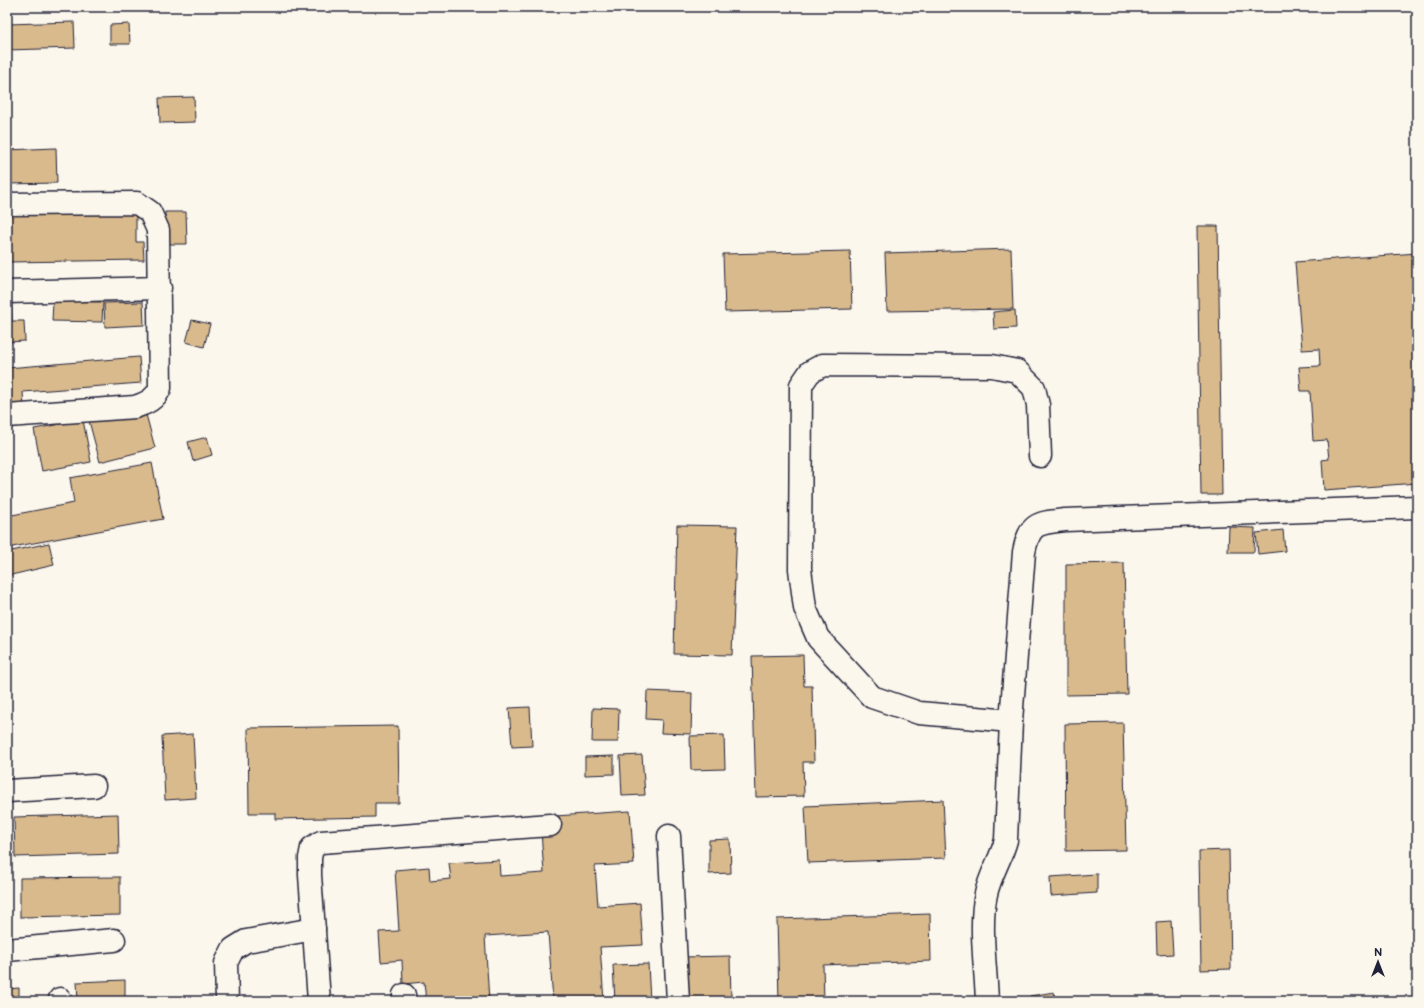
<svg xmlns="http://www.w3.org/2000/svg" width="1424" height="1008" viewBox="0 0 1424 1008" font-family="'Balsamiq Sans',sans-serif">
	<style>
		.building { fill: #d9ba8c; stroke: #22223b }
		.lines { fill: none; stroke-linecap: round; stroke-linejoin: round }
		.minor-casing { stroke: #22223b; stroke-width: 25 }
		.minor { stroke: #fbf7ec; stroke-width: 22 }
	</style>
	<rect width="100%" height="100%" fill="#fbf7ec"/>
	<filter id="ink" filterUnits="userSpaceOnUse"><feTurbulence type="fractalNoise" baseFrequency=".025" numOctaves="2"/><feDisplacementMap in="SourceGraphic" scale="8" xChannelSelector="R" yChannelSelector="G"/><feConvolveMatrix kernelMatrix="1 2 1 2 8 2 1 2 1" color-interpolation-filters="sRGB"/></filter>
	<g filter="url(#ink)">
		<!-- building -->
		<g class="building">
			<path d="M74,22l1,26 -68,2v-26z"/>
			<path d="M129,24l1,20h-20v-19z"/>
			<path d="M194,97l1,25 -35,1 -1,-25z"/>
			<path d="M56,148l1,35 -50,1v-34z"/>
			<path d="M136,212v30h7l1,18 -137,2v-48z"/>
			<path d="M165,212h21l1,32h-21z"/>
			<path d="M1197,226h21l4,269h-21z"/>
			<path d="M1011,249l2,60 -126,2 -2,-58z"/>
			<path d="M850,251l2,58 -127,3 -2,-58z"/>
			<path d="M1417,253v230l-93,7 -2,-30 7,-1 -2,-19 -14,1 -3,-50h-9l-2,-24 21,-1 -1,-17 -17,1 -7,-88z"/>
			<path d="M7,295h4l1,26h12l1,20 -18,1z"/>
			<path d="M53,301l50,1 -1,20 -50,-1z"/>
			<path d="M143,302l1,23 -39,2 -1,-24z"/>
			<path d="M1015,310l1,18 -22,1 -1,-17z"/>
			<path d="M192,320l18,4 -6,23 -18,-5z"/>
			<path d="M139,357l2,26 -118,9 1,15 -17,1v-40z"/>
			<path d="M144,407l11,41 -55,14 -11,-41z"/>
			<path d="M83,420l8,42 -49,9 -8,-42z"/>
			<path d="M207,437l5,18 -19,6 -5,-19z"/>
			<path d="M152,463l11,56 -156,29v-32l67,-13 -4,-25z"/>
			<path d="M677,525l60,1 -5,129 -58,-1z"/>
			<path d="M1229,527l26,1 -1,24h-26z"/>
			<path d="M1283,530l2,21 -27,3 -2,-21z"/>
			<path d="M49,543l5,22 -47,11v-24z"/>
			<path d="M1124,563l3,131 -61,1v-131z"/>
			<path d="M803,655l1,31h8l2,76h-11l1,34 -48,1 -4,-141z"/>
			<path d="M647,691l45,2 -1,41 -30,-1 1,-13 -16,-1z"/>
			<path d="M530,707l2,39 -20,1 -3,-39z"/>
			<path d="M593,708l26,1 -1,33h-26z"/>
			<path d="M1123,723l3,127 -60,1 -1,-127z"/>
			<path d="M398,726l1,77h-24v14l-100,2v-6h-26l-1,-85z"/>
			<path d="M193,734l3,64 -31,2 -3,-64z"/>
			<path d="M724,735l1,34 -34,1 -1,-34z"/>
			<path d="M642,755l3,40 -23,1 -2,-40z"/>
			<path d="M614,756v18l-29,1v-18z"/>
			<path d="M943,800l3,58 -138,5 -3,-57z"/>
			<path d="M630,811l4,53 -39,2 3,40 42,-3 3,42 -43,2 4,54h-51l-5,-69 -63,4 4,65h-63l-2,-19 -21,2 -1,-24 -21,2 -2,-30 20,-1 -4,-61 34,-3 1,14 21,-2 -2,-16 50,-3 1,16 44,-3 -4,-56z"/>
			<path d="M118,814l1,40 -104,3 -1,-40z"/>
			<path d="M730,839l1,34 -22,1v-34z"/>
			<path d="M1229,850l2,119 -30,1 -2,-119z"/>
			<path d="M1097,874v19l-46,3 -1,-19z"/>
			<path d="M120,877v38l-100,2v-39z"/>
			<path d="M930,914l1,47 -108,4 1,36h-45l-2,-82z"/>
			<path d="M1171,921l2,33 -16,1 -1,-33z"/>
			<path d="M730,956l1,45h-47l-2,-44z"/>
			<path d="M648,964l2,37h-35l-2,-36z"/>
			<path d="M125,980v21h-47l-1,-19z"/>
			<path d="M19,988v13h-12v-12z"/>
			<path d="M1054,992l2,9h-25l-1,-5z"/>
		</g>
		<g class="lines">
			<defs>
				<g id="minor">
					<path d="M7,204l130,-1 13,9 8,18 2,158c-5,12 -14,15 -25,19l-128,9"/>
					<path d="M7,292l153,-4"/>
					<path d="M1011,721l-92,-8 -47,-16 -54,-59 -13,-30 -5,-39 1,-184 9,-13 13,-7 169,1 25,5 17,17 4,17 2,51"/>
					<path d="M7,791l87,-5"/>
					<path d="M669,836l9,165"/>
					<path d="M7,950l107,-10"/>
					<path d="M404,995l1,6"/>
					<path d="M60,999v2"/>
					<path d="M227,1001l-1,-38 7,-14 13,-8 68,-12"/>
					<path d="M319,1001l-9,-126v-17l2,-10 9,-6 229,-17"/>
					<path d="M987,1001c-1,-32 -8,-76 -1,-107 4,-19 15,-35 20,-54l5,-119 13,-169c6,-29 13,-29 41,-32l352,-13"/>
				</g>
			</defs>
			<!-- minor casing -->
			<use href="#minor" class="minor-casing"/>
			<!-- minor -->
			<use href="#minor" class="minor"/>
		</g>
	</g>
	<!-- margin -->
	<rect width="1424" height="1008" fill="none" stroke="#fbf7ec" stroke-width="24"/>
	<rect x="12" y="12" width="1400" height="984" fill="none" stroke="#22223b" stroke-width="1.5" filter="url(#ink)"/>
	<!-- north arrow -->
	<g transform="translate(1378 962)" stroke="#fbf7ec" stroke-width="3" paint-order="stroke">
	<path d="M0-3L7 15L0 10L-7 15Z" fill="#22223b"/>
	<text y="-6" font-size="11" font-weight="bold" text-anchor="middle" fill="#22223b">N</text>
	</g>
</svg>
